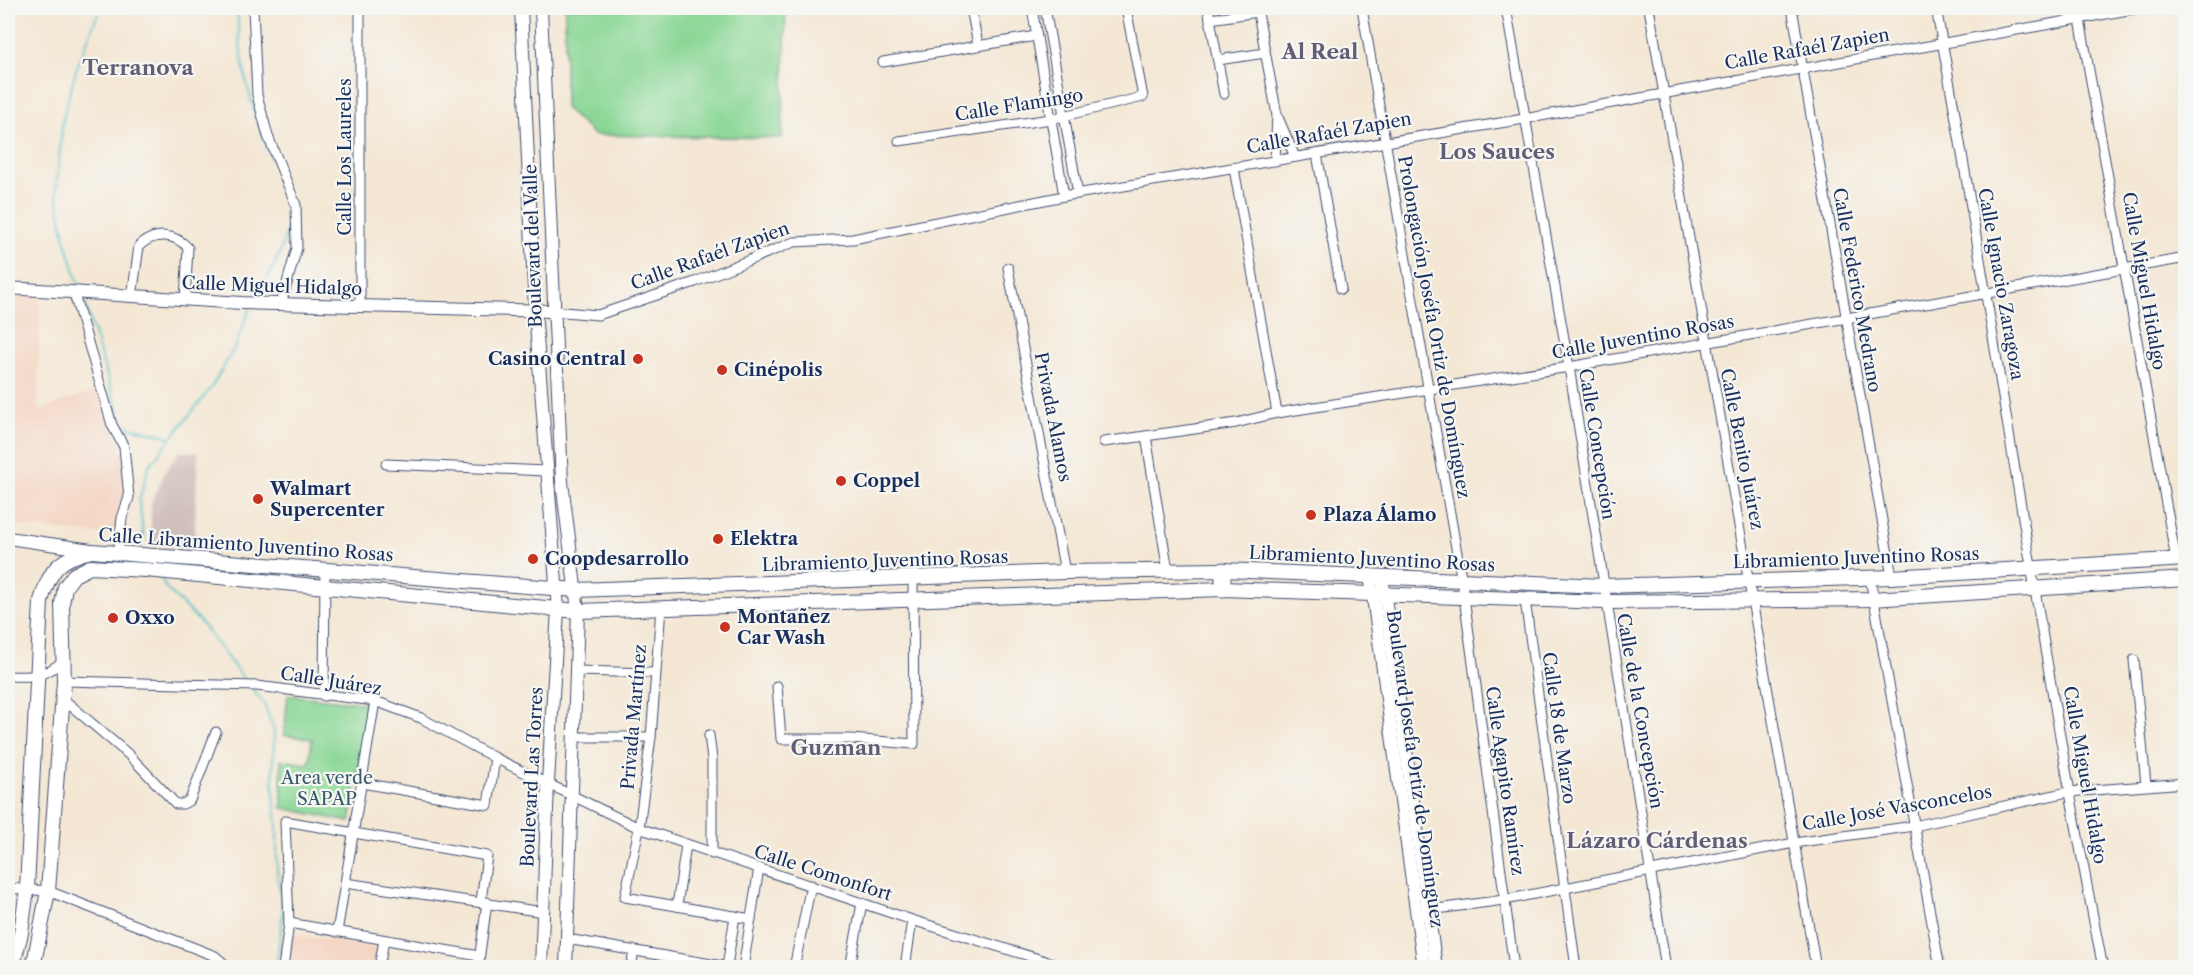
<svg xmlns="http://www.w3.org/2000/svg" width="2193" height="975" viewBox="0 0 2193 975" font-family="'Libre Caslon Text',serif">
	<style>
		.built { fill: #f4d3c0 }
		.industrial { fill: #d0c0bc }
		.green { fill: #8ad795; stroke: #52837a; stroke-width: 1.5 }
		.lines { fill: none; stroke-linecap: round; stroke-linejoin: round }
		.stream { stroke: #54c1cb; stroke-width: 2 }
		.minor-casing { stroke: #3c4b70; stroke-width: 11 }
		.tertiary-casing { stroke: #3c4b70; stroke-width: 14 }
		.secondary-casing { stroke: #3c4b70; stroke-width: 16 }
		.primary-casing { stroke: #3c4b70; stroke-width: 17 }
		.minor { stroke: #fff; stroke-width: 9 }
		.tertiary { stroke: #fff; stroke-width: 12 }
		.secondary { stroke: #fff; stroke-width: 14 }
		.primary { stroke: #fff; stroke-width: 15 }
		.poi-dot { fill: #c8321e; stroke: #f6f6f2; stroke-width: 2 }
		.labels { text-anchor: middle; stroke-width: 4.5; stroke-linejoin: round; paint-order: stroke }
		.street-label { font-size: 18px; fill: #1b2f5e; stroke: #f6f6f2 }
		.poi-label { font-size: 18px; font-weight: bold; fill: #1b2f5e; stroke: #f6f6f2; text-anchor: start }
		.park-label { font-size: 18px; fill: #37596c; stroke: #f6f6f2 }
		.quarter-label { font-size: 21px; font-weight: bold; fill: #635d76; stroke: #f6f6f2 }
	</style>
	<rect width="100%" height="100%" fill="#f6f6f2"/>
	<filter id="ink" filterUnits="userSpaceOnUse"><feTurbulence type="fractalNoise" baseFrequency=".0167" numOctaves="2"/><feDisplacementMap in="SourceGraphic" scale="12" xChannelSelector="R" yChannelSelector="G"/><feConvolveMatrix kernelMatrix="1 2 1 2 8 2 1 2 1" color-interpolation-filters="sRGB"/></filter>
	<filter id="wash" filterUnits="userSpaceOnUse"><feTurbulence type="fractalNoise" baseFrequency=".008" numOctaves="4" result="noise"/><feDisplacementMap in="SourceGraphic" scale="24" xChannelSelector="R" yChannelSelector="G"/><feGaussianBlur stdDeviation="1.35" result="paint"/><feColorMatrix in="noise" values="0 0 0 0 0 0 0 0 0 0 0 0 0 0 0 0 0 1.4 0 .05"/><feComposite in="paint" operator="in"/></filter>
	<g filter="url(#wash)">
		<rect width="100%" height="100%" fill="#f4e7d4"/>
		<!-- built -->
		<g class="built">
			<path d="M8,289l32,3 -2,119 63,-23 23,69 2,37 -10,42 -108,-11z"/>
			<path d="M292,934l85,14 -3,19 -88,1z"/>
		</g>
		<!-- industrial -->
		<path class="industrial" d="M179,452h19l-4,98 -43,-6v-41l14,-31z"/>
		<!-- green -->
		<g class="green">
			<path d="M565,8h221l-4,130 -188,-3 -29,-27z"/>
			<path d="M288,695l81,9 -19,118 -68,-14 -1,-48 28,4 3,-25 -28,-4z"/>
		</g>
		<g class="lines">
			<!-- stream -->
			<g class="stream">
				<path d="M237,8c3,58 13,100 36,153"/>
				<path d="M80,289l-15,-50 -9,-47 7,-74 13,-48 24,-62"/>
				<path d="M83,297l39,128 48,12"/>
				<path d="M256,298c16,-28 35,-58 32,-92 0,-10 -6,-22 -9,-31"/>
				<path d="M144,540l-5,-39 10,-35 62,-78 24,-41 15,-39"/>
				<path d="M161,578l5,10 35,35 45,59"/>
				<path d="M252,689l11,13 11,28 -1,53 4,43v44l6,42 -7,56"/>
			</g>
		</g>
	</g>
	<g filter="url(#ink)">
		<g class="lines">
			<defs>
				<g id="minor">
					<path d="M253,8l4,87 11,41 28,69 1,43 -16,56"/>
					<path d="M971,8l7,37"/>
					<path d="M1032,8l32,188"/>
					<path d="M1045,8l33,186"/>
					<path d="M1208,8l16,86"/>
					<path d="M1257,8l20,107 -2,46"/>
					<path d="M1362,8l100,574 52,386"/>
					<path d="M1506,8l63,359 97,601"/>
					<path d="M1649,8l167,960"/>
					<path d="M1792,8l100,569"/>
					<path d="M1936,8c59,319 104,641 167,960"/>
					<path d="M2078,8l98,552"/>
					<path d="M1210,19l48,-7"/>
					<path d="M1218,60l47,-7"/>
					<path d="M883,62l153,-26"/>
					<path d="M1277,115l18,42"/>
					<path d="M899,141l152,-22 92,-22 -17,-89"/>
					<path d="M1317,154l24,135"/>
					<path d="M1234,168l43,245"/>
					<path d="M1008,268l57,304"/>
					<path d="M74,294l38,131 12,22 5,50 -7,21 -4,34"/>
					<path d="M132,297l7,-51c15,-14 36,-13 49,2l-3,52"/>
					<path d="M360,307v-299"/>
					<path d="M553,311l45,4 97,-33 99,-40 59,-3 211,-43 460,-77 615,-111"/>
					<path d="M1146,436l22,135"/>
					<path d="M1104,442l132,-19 41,-10 292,-46 617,-109"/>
					<path d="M386,464l160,7"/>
					<path d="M1870,578l70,390"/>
					<path d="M1525,600l51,368"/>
					<path d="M661,608l-10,129 -12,91 -14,69 126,22"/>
					<path d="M2134,660l12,125"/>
					<path d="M576,671l78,2"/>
					<path d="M8,676c25,1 33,2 54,-14"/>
					<path d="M64,681l193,5 118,15 46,17 74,40 144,70 273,92 156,48"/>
					<path d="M777,686l4,53h70l63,5 -1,-167"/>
					<path d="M324,696l1,-128"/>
					<path d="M62,698l67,57 47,49h7l7,-4 26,-68"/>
					<path d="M709,735l3,24v95"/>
					<path d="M574,737h77"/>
					<path d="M362,783l126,22 7,-47"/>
					<path d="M345,883l199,29"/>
					<path d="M8,888l40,3 167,65 14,12"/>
					<path d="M677,906l9,-61"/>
					<path d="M1422,911l82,-11 290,-57 120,-17 154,-34 118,-9"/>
					<path d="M289,923l190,33"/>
					<path d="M337,932l38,-231"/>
					<path d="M567,939l167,29"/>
					<path d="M727,966l8,-50"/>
					<path d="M283,968l6,-45 -4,-102 202,35 -6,45"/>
					<path d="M379,968l5,-28"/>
					<path d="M478,968l9,-66"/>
					<path d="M631,968l3,-18"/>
					<path d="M743,968l16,-100"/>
					<path d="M794,968l17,-83"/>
					<path d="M850,968l12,-65"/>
					<path d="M905,968l7,-48"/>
				</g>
				<g id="tertiary">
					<path d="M521,8l14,303 23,298 -10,174 -7,185"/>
					<path d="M541,8l21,474 16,129 -12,357"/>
					<path d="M8,288l234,15 311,8"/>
					<path d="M8,538l83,12"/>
					<path d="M1370,575l54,393"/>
					<path d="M1382,576l54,392"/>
				</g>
				<g id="secondary">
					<path d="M12,968l9,-35 6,-44 14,-288c9,-32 18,-43 51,-50l485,39 488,-18 158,-2 380,16 289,-9 294,-18"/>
					<path d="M33,968l15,-77 16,-210 -2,-77 3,-17 9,-12 16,-8 56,3 432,41 645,-22 382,13 267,-3 314,-20"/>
				</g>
				<path id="primary" d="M1223,570v19"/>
			</defs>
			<!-- minor casing -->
			<use href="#minor" class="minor-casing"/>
			<!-- tertiary casing -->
			<use href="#tertiary" class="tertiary-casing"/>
			<!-- secondary casing -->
			<use href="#secondary" class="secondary-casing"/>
			<!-- primary casing -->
			<use href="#primary" class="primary-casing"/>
			<!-- minor -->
			<use href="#minor" class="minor"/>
			<!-- tertiary -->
			<use href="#tertiary" class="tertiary"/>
			<!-- secondary -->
			<use href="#secondary" class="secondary"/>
			<!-- primary -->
			<use href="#primary" class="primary"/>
		</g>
	</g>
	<!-- markers -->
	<g class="poi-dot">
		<circle cx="638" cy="359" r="6"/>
		<circle cx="722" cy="370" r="6"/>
		<circle cx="841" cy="481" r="6"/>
		<circle cx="258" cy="499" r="6"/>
		<circle cx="1311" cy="515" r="6"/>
		<circle cx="718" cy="539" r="6"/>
		<circle cx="533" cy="559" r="6"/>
		<circle cx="113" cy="618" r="6"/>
		<circle cx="725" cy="627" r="6"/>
	</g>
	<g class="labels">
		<!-- street labels -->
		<g class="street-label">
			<text transform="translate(1807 49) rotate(-10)" y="6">Calle Rafaél Zapien</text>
			<text transform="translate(1019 105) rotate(-9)" y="6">Calle Flamingo</text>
			<text transform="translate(1329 133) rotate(-10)" y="6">Calle Rafaél Zapien</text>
			<text transform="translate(345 157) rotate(-90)" y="6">Calle Los Laureles</text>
			<text transform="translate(533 246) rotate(-92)" y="6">Boulevard del Valle</text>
			<text transform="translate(710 256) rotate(-20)" y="6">Calle Rafaél Zapien</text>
			<text transform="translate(2144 281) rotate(80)" y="6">Calle Miguel Hidalgo</text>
			<text transform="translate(2001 284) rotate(80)" y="6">Calle Ignacio Zaragoza</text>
			<text transform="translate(272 286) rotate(2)" y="6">Calle Miguel Hidalgo</text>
			<text transform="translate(1857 290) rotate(80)" y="6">Calle Federico Medrano</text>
			<text transform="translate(1434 327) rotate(80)" y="6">Prolongación Joséfa Ortiz de Domínguez</text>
			<text transform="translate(1643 337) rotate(-10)" y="6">Calle Juventino Rosas</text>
			<text transform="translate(1053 417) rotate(79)" y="6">Privada Alamos</text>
			<text transform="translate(1597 444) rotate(81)" y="6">Calle Concepción</text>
			<text transform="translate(1742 449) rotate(79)" y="6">Calle Benito Juárez</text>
			<text transform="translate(246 545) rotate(4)" y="6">Calle Libramiento Juventino Rosas</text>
			<text transform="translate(1856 558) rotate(-2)" y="6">Libramiento Juventino Rosas</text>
			<text transform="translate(1372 559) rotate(3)" y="6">Libramiento Juventino Rosas</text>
			<text transform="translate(885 561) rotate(-2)" y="6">Libramiento Juventino Rosas</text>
			<text transform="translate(331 681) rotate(9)" y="6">Calle Juárez</text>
			<text transform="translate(1640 711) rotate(80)" y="6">Calle de la Concepción</text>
			<text transform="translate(634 717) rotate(-85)" y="6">Privada Martínez</text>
			<text transform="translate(1559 728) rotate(82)" y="6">Calle 18 de Marzo</text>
			<text transform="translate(1415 769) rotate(82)" y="6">Boulevard Josefa Ortiz de Domínguez</text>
			<text transform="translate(2085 775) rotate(80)" y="6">Calle Miguel Hidalgo</text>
			<text transform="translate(532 777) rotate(-87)" y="6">Boulevard Las Torres</text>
			<text transform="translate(1505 781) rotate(82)" y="6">Calle Agapito Ramírez</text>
			<text transform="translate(1897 808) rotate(-10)" y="6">Calle José Vasconcelos</text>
			<text transform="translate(823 873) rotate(18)" y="6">Calle Comonfort</text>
		</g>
		<!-- poi labels -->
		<g class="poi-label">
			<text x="626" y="365" text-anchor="end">Casino Central</text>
			<text x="734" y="376">Cinépolis</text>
			<text x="853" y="487">Coppel</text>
			<text x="270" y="495">Walmart<tspan x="270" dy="21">Supercenter</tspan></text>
			<text x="1323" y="521">Plaza Álamo</text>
			<text x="730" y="545">Elektra</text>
			<text x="545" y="565">Coopdesarrollo</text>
			<text x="737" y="623">Montañez<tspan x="737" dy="21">Car Wash</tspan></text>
			<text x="125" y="624">Oxxo</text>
		</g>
		<!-- park labels -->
		<g class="park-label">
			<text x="327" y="784">Area verde<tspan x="327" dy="21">SAPAP</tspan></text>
		</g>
		<!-- quarter labels -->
		<g class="quarter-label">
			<text x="1320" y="59">Al Real</text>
			<text x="138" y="75">Terranova</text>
			<text x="1497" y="159">Los Sauces</text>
			<text x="836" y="755">Guzman</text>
			<text x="1657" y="848">Lázaro Cárdenas</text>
		</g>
	</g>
	<!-- margin -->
	<rect width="2193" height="975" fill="none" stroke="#f6f6f2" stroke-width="30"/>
</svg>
